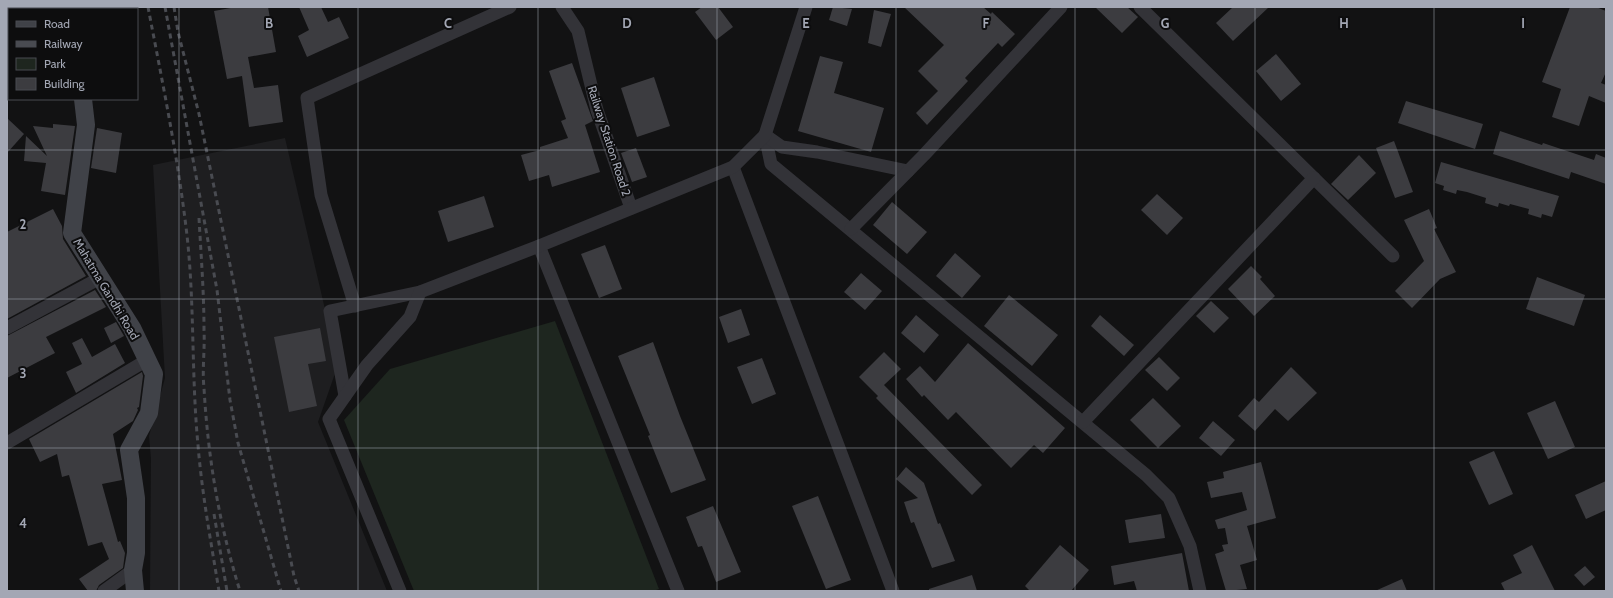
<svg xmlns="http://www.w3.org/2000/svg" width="1613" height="598" viewBox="0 0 1613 598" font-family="Cabin,sans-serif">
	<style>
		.built { fill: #1e1e20 }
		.green { fill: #1e261f }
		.building { fill: #3c3c40 }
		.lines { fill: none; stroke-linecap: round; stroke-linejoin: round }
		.street { stroke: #333338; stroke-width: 13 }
		.secondary { stroke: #404248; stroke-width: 18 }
		.rail { stroke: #494b51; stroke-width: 3; stroke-dasharray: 5 4; stroke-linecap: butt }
		.grid { fill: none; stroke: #a3a7b4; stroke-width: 1; stroke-opacity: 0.55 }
		.labels { text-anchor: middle; stroke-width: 4; stroke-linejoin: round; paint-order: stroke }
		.street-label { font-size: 12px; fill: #a3a7b4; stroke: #0d0d0e }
		.grid-label { font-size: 13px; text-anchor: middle; font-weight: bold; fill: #a3a7b4; stroke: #0d0d0e; stroke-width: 4; stroke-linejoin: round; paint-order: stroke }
	</style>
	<rect width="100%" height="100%" fill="#121213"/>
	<!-- built -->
	<path class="built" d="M285,138l53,227 -20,57 69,169h-237l1,-132 -2,-23 16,-58 -12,-213z"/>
	<!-- green -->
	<path class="green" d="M555,321l104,268 -6,2h-239l-70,-171 46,-51z"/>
	<!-- building -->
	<g class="building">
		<path d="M236,7h32l8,45 -28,5 6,31 24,-3 5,37 -34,5 -7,-51 -15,3 -13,-68z"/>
		<path d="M299,7h22l7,15 11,-5 10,21 -42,19 -9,-21 11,-6z"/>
		<path d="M702,7h16l15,20 -17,13 -21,-28z"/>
		<path d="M833,7l19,2 -5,17 -18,-6z"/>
		<path d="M904,7h79l8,7 1,-2 23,22 -13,13 -4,-4 -33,35 3,3 -41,44 -11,-12 22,-22 -20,-20 26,-26z"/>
		<path d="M1095,7h32l11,10 -16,16z"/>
		<path d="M1233,7h36l-36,34 -17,-18z"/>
		<path d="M1570,7h26l10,4v61l-5,11 5,2v18l-17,-7 -10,30 -27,-9 9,-28 -19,-7z"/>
		<path d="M874,10l17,4 -10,33 -13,-4z"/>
		<path d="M1276,54l25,30 -20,17 -25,-30z"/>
		<path d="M820,56l23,6 -9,31 50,15 -13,44 -73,-21z"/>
		<path d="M572,63l21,58 -8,4 15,47 -48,15 -3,-12 -20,6 -8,-26 19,-5v-3l28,-9 -7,-17 5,-2 -17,-48z"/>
		<path d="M654,77l16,49 -33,11 -16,-49z"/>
		<path d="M1406,101l77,23 -8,25 -77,-26z"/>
		<path d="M7,118l17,16 -17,19z"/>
		<path d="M53,124l22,2 -10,69 -24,-4 5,-28 -22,-2 2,-25 21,20 -14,-30 20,2z"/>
		<path d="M97,128l25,5 -6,40 -25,-5z"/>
		<path d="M1500,131l42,14 1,-2 51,17 2,-6 10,4v26l-35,-12 -2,7 -76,-25z"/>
		<path d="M1394,141l19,51 -18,6 -19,-50z"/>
		<path d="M636,148l11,29 -15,5 -11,-29z"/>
		<path d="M1359,155l17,18 -28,27 -17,-16z"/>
		<path d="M1441,162l118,34 -7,21 -10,-3 -1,4 -13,-4 1,-5 -19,-5 -1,2 -10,-3 -1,4 -13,-4 1,-5 -19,-6 -10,-2 -1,4 -13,-4 1,-4 -9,-3z"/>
		<path d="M1157,194l26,24 -16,17 -26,-25z"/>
		<path d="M484,196l10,31 -46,15 -10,-31z"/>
		<path d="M892,202l35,30 -20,22 -34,-29z"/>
		<path d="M53,209l9,17 1,13 23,37 -79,43v-87z"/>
		<path d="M1429,209l8,19 -3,1 22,43 -16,7 -28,29 -17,-17 29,-30 -20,-41z"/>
		<path d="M605,245l17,44 -23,9 -18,-44z"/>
		<path d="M955,253l26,23 -19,22 -26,-22z"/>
		<path d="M1251,266l11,11 -2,2 15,17 -21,20 -26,-27z"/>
		<path d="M861,273l21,18 -17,19 -21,-18z"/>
		<path d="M1537,277l48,18 -11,31 -48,-17z"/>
		<path d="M95,290l11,17 -60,30 9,16 -48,25v-42z"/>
		<path d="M1009,295l49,40 -26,31 -48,-40z"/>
		<path d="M1211,301l18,17 -15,15 -18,-17z"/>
		<path d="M741,309l9,26 -22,8 -9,-26z"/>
		<path d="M916,315l23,20 -15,18 -23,-20z"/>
		<path d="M1100,315l34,30 -10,11 -33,-30z"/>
		<path d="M116,322l8,14 -13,7 -7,-15z"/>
		<path d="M320,328l6,33 -18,3 9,42 -28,6 -15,-75z"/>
		<path d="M82,338l10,19 23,-13 10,19 -49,30 -10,-21 16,-8 -10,-21z"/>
		<path d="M653,342l27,74 26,64 -35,13 -23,-57 2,-1 -32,-79z"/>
		<path d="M968,343l97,85 -22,25 -9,-8 -23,23 -55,-56 -8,8 -24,-25 -2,2 -16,-18 14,-13 15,16z"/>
		<path d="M884,352l17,17 -17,16 98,100 -10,10 -96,-97 2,-2 -19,-19z"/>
		<path d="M1159,357l21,21 -13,13 -22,-21z"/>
		<path d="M762,358l14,36 -24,10 -15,-37z"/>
		<path d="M1291,367l26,26 -29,28 -13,-12 -20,22 -17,-15 16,-18 5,4z"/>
		<path d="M142,372l1,4 -4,31 -2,1 1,2 -5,11 -20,13 9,46 -20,4 16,58 2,-1 5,12 -2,15 -24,17 -3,6h-8l-9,-12 30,-20 -7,-17 -14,4 -19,-71 -7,2 -5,-23 -17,8 -11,-23z"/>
		<path d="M1153,398l28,28 -23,22 -28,-28z"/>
		<path d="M1555,401l20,46 -27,12 -21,-46z"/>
		<path d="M1213,421l22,19 -14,16 -22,-18z"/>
		<path d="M1494,451l19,43 -24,11 -20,-43z"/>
		<path d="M1261,462l15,56 -29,8 10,34 -17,5 7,24 -21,2 -11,-37 9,-3 -2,-6 6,-1 -3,-16 -7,1 -3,-9 32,-10 -5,-18 -31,6 -4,-16 17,-4 -1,-6z"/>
		<path d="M906,467l18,16 14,41 2,-1 15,38 -23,7 -18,-46 -3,1 -7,-21 14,-4 -22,-19z"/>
		<path d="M1606,481v29l-20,9 -11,-24z"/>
		<path d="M818,496l33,84 -25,9 -34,-83z"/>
		<path d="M713,506l28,66 -25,10 -14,-36 -4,1 -12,-30z"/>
		<path d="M1161,514l4,24 -36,5 -4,-23z"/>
		<path d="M1060,545l29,25 -18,21h-41l-5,-5z"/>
		<path d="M1532,545l23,46h-50l-4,-8 21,-10 -9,-18z"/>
		<path d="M1182,553l7,38h-52l-3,-10 -20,4 -3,-19z"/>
		<path d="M1585,566l10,11 -11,9 -10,-11z"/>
		<path d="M972,575l5,16h-48v-2z"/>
		<path d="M1402,579l5,12h-32z"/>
	</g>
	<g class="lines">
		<!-- street -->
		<g class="street">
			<path d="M562,7l16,24 19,79 34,98"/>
			<path d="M1140,7l253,249"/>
			<path d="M765,135l6,29 375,311 23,23 21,48 10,45"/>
			<path d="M765,135l17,12 35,5 91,19"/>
			<path d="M733,167l160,424"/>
			<path d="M851,229l73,-74 137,-148"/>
			<path d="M539,246l139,345"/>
			<path d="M355,306l-34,-111 -14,-97 203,-91"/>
			<path d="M7,328l93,-50"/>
			<path d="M345,396l-15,-85 90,-19"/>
			<path d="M1083,422l231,-244"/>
			<path d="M7,443l140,-83"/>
			<path d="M104,591l29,-21"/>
			<path d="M400,591l-71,-172 38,-54 43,-48 10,-25 119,-46 194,-79 32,-32 41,-128"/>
		</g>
		<!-- secondary -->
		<g class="secondary">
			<path d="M71,7l1,2"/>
			<path d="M83,99l3,26 -14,108 60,95 22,46 -5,39 -20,37 7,48v55l-3,17 2,21"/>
		</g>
		<!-- rail -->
		<g class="rail">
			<path d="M148,7c14,73 29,146 38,220 9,72 5,145 12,218 4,49 13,97 21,146"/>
			<path d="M165,7l52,283 13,110 8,43 43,148"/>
			<path d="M174,7l4,25 21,82 95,462 5,15"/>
			<path d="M199,218c2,37 5,74 5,112 1,19 -2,39 0,58 4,70 15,136 36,203"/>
			<path d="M214,514l13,77"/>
		</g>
	</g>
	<!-- grid -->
	<path class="grid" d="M179,7v584M358,7v584M538,7v584M717,7v584M896,7v584M1075,7v584M1255,7v584M1434,7v584M7,150h1599M7,299h1599M7,448h1599"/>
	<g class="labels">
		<!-- street labels -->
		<g class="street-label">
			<text transform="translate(609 141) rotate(72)" y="4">Railway Station Road 2</text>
			<text transform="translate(106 289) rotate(59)" y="4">Mahatma Gandhi Road</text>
		</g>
	</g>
	<g class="grid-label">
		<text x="269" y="28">B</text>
		<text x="448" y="28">C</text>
		<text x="627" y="28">D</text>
		<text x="806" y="28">E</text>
		<text x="986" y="28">F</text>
		<text x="1165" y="28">G</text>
		<text x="1344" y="28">H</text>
		<text x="1523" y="28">I</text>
		<text x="23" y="229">2</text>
		<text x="23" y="378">3</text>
		<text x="23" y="528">4</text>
	</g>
	<!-- border -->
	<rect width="1613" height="598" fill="none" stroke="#a3a7b4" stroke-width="16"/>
	<!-- legend -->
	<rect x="8" y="8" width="130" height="92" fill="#0d0d0e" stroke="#494b50"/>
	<rect x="16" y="21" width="20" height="6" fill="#404248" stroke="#494b50"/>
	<text x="44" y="28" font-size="12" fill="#a3a7b4">Road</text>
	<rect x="16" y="41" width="20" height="6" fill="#494b51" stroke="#494b50"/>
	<text x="44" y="48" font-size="12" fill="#a3a7b4">Railway</text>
	<rect x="16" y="58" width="20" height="12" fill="#1e261f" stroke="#494b50"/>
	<text x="44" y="68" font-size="12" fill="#a3a7b4">Park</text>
	<rect x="16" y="78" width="20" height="12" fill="#3c3c40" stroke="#494b50"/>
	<text x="44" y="88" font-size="12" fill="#a3a7b4">Building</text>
</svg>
